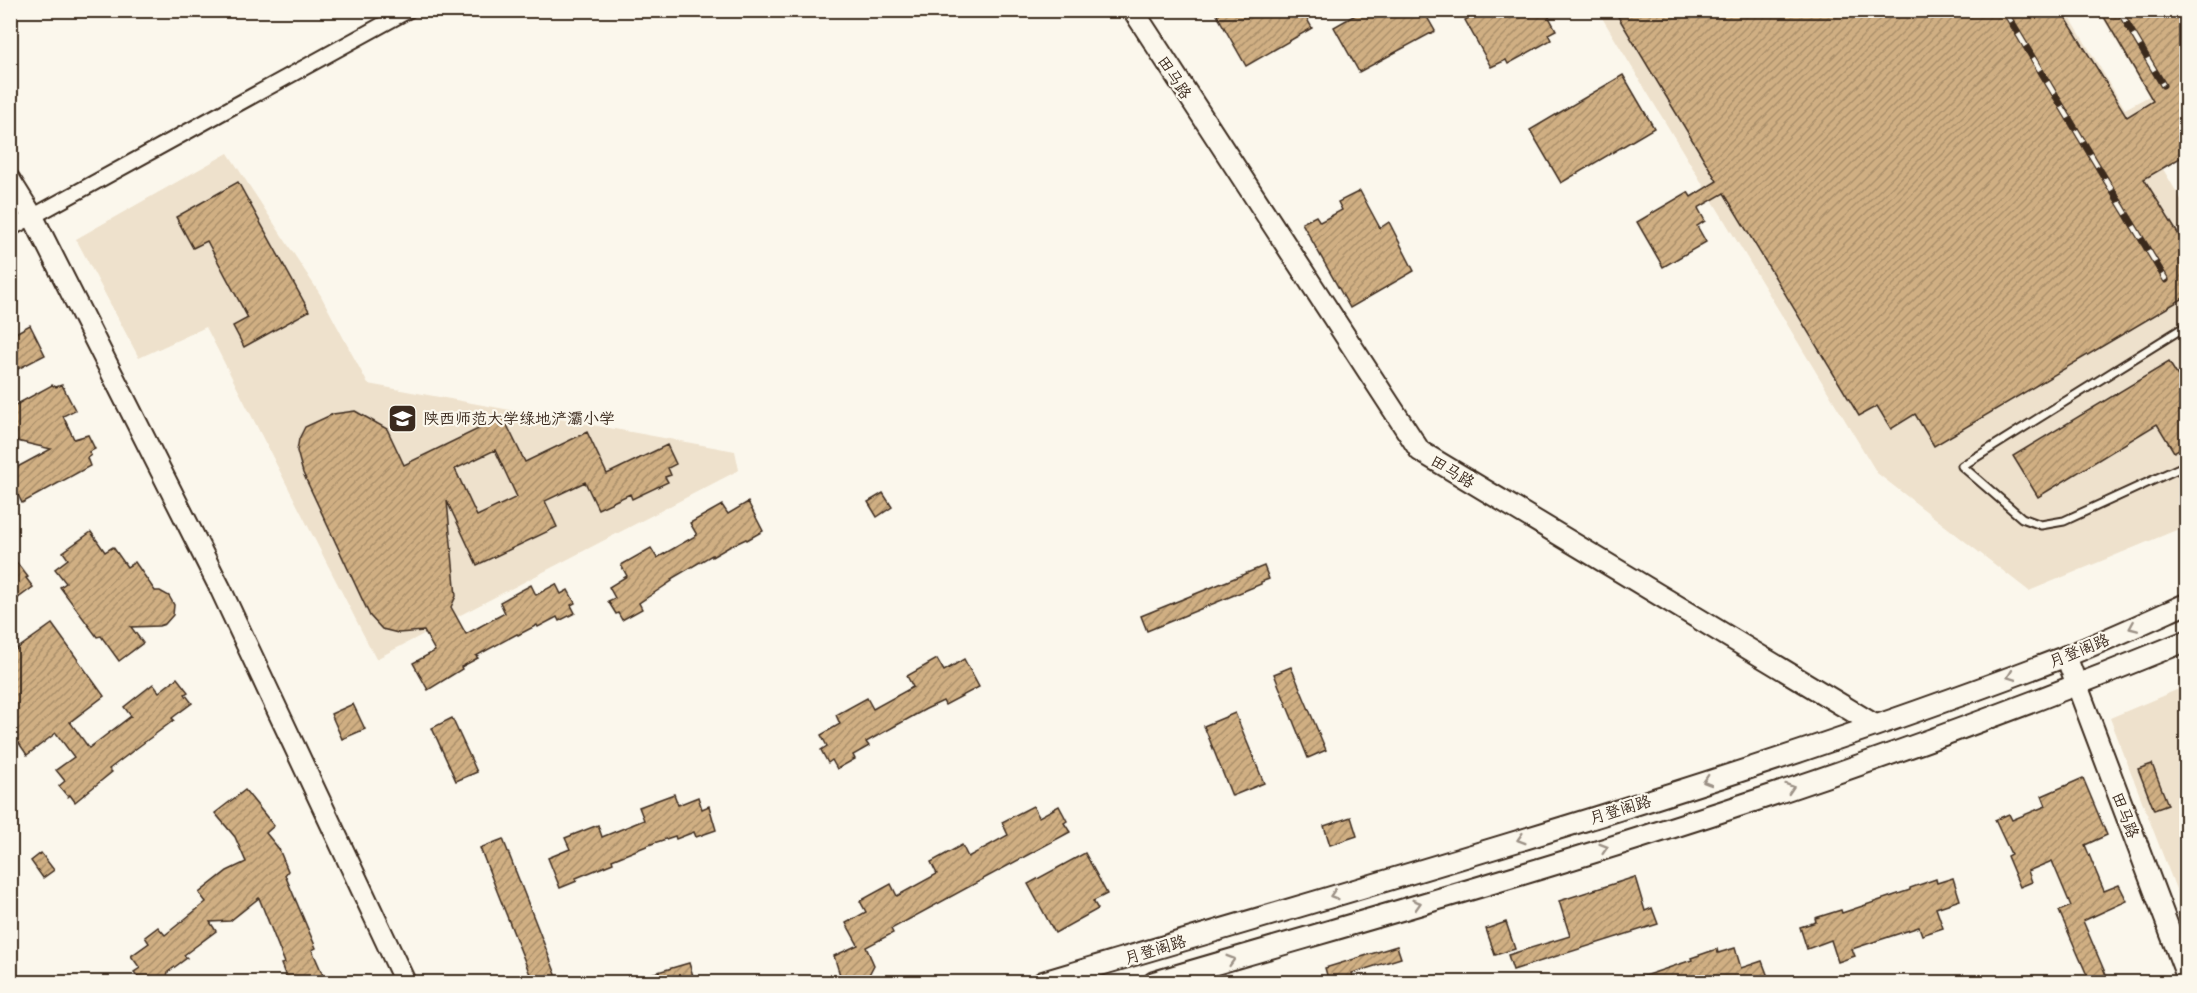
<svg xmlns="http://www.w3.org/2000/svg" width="2197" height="993" viewBox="0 0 2197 993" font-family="'Balsamiq Sans','LXGW WenKai TC',sans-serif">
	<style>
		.built { fill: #eee1cc }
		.building { fill: url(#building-hatch); stroke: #3b2a1e; stroke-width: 1.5; fill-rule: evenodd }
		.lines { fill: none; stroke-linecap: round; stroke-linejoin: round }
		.lane-casing { stroke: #3b2a1e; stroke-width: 11 }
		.street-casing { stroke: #3b2a1e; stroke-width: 18 }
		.secondary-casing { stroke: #3b2a1e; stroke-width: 24 }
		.lane { stroke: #fbf7ec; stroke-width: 7 }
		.street { stroke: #fbf7ec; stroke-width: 14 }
		.secondary { stroke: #fbf7ec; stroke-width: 20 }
		.rail-casing { stroke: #3b2a1e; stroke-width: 7 }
		.rail { stroke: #fbf7ec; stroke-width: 4.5; stroke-dasharray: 14; stroke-linecap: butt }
		.oneway { stroke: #9b9085 }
		.labels { text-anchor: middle; stroke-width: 4.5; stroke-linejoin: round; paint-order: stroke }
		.street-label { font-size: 16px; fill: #3b2a1e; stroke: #fbf7ec }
		.poi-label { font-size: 16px; fill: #3b2a1e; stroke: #fbf7ec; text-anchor: start }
	</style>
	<defs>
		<pattern id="building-hatch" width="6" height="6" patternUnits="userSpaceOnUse" patternTransform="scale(1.5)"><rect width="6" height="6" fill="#d0af83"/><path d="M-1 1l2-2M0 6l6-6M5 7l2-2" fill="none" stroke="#aa8f6b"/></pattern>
	</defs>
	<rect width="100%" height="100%" fill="#fbf7ec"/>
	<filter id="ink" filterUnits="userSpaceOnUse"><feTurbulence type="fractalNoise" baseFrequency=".0167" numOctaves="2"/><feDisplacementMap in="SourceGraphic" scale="12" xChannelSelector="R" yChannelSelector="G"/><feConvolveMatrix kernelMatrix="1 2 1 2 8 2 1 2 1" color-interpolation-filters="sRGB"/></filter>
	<g filter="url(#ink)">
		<!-- built -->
		<g class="built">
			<path d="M1598,11h468l59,98 24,-13 -50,-85h87v150l-5,-9 -21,12 26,44v318l-157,65 -152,-118z"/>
			<path d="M228,153l92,141 48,90 367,67 4,19 -363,189 -170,-332 -67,31 -63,-119z"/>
			<path d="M2186,686v229l-76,-197z"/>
		</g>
		<!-- building -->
		<g class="building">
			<path d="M1225,10h77l10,18 -66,38 -29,-51z"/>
			<path d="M1364,10h59l12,21 -76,41 -25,-45z"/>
			<path d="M1482,10h63l11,20 -8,4 3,6 -43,24 -2,-4 -15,7 -26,-47z"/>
			<path d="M1614,10h447l66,107 26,-16 -53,-91h87v144l-43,25 43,69v48l-253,150 -19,-32 -24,15 -14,-23 -18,10 -135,-223 -26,15 7,13 -8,5 9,16 -43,25 -26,-45 51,-30 3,5 26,-16z"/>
			<path d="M1623,75l31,53 -93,55 -31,-53z"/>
			<path d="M238,182l71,129 -65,36 -11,-21 15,-8 -41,-77 -14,7 -17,-31z"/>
			<path d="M1360,191l20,37 9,-6 25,49 -64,37 -48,-85 14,-7 4,6 22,-12 -4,-8z"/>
			<path d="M30,325l15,30 -35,18v-37z"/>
			<path d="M2169,362l18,29v53l-13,8 -17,-28 -119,73 -25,-41z"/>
			<path d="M52,385l4,2 6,-2 13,25 -12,6 11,23 14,-4 7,14 -6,3 2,3 -4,3 3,8 -68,37 -4,-8 -8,4v-28l41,-22 -34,-8 -7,-11v-22z"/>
			<path d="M355,411l32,18 17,36 99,-48 22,45 62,-30 20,42 60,-29 9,19 -8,4 3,7 -6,2 3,5 -36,17 -2,-5 -32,15 -13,-27 -40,19 12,26 -80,38 -30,-64 9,95 -5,11 15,27 39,-21 -5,-11 31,-17 5,10 20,-11 5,10 7,-4 7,13 -4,2 4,8 -16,8 -2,-4 -19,10 -1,-2 -19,10 -1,-1 -41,22 2,2 -17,9 1,2 -34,21 -15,-27 22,-12 -11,-20 -26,2 -16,-4 -12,-13 -67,-143 -6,-22 2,-12 6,-12 28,-13zM495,450l22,47 -40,19 -22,-47z"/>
			<path d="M883,493l9,14 -15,10 -9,-15z"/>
			<path d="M748,502l15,29 -16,9 -1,-1 -17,8 -17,10v-2l-41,24 1,2 -33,22 3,6 -20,11 -4,-7 -2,1 -8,-13 7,-3 -6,-11 18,-11 -6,-11 30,-17 6,10 40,-23 -7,-12 32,-18 6,9z"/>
			<path d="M91,532l14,20 8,-5 14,20 8,-5 20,29h5l9,5 5,9 -1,10 -8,9 -6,2 -28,1 12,16 -24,18 -18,-25 -4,1 -37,-50 6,-4 -11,-14 13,-10 -5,-7z"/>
			<path d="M10,554l18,23 -2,1 7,9 -23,17z"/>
			<path d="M1264,566l5,13 -8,3v2l-114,47 -6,-15z"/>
			<path d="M52,624l52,72 -34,26 19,26 42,-32 -7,-9 29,-23 6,8 18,-14 11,14 -3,2 7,9 -20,15 2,2 -65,49 3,3 -37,30 -5,-7 -2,2 -9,-11 6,-5 -9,-11 18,-13 -18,-24 -29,22 -17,-25v-76z"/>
			<path d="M937,659l7,12 20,-12 15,28 -34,18 -2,-4 -17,8 -60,33 3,4 -16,9 2,4 -18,10 -5,-9 -4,3 -7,-13 6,-4 -6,-11 19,-11 -4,-9 31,-17 6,11 40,-22 -6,-11z"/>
			<path d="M1291,667l35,83 -18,8 -34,-84z"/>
			<path d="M353,704l12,25 -23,10 -11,-25z"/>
			<path d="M1235,713l29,70 -32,13 -28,-70z"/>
			<path d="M452,718l25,54 -21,9 -24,-53z"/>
			<path d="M2152,764l16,41 -14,5 -16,-41z"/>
			<path d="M2083,778l24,57 -22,10 19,46 15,-6 8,16 -44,20 26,61h-19l-31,-71 12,-5 -19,-45 -24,10 4,11 -12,5 -13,-31 4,-2 -16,-34 14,-6 3,6 34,-14 -4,-10z"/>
			<path d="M245,790l29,36 -8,7 13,16 9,22 -3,4 31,73 -4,2 14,32h-38l-7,-18 4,-1 -26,-65 -29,23 -20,1 6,9 -32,24 3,3 -19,14 -1,4 -8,6h-17l-8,-10 6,-4 -9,-12 18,-13 -4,-6 13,-10 7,8 41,-33 -7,-9 28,-22 19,-9 -11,-25 -20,-24z"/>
			<path d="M674,794l4,11 20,-8 4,12 7,-3 7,24 -20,7 -2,-5 -18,7 -1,-3 -21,7 -42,17 1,3 -37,15 1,3 -17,7 -12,-30 22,-9 -5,-11 33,-13 4,12 42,-17 -5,-13z"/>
			<path d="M1033,806l6,11 20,-11 8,15 -3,2 6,9 -179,97 2,4 -27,14 8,18 -8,15 -9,2h-20l3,-7 -6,-19 24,-11 -12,-22 20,-11 -6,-11 31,-17 6,12 40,-22 -6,-12 31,-17 6,12 40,-22 -6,-13z"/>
			<path d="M1351,817l6,19 -27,9 -6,-19z"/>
			<path d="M503,839l54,138 -14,5h-10l-53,-134z"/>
			<path d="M41,853l13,17 -11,8 -12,-17z"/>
			<path d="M1085,853l22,41 -14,7 5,8 -43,24 -27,-49z"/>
			<path d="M1635,877l10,34 7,-3 6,16 -145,46 -5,-15 62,-19 -11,-35z"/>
			<path d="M1953,878l7,22 -24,8 7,20 -21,7 -3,-8 -67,22 3,7 -17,6 -7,-22 -24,9 -7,-22 16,-5 -1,-4 26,-8 1,3 68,-23v-2l26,-9 1,4z"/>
			<path d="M1506,922l9,27 -20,6 -9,-26z"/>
			<path d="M1397,946l4,12 -49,15 2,9h-25l-4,-14z"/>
			<path d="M1735,948l6,20 21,-7 8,21h-138v-2l60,-20 -1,-2 26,-9 1,4z"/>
			<path d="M689,963l6,19h-60l-1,-3z"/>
		</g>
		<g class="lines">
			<defs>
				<path id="lane" d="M2186,326l-224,140 60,52 19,7 23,-4 122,-56"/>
				<path id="street" d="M10,229l399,-219"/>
				<g id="secondary">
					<path d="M1133,10l287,441 455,274"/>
					<path d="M10,180l23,37 188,373 184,392"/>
					<path d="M2066,656l120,318"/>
					<path d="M1043,982c342,-102 688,-197 1021,-325 41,-16 82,-35 122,-53"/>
					<path d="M1154,982c166,-49 333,-95 498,-148 181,-57 359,-121 534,-193"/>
				</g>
			</defs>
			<!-- lane casing -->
			<use href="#lane" class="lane-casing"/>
			<!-- street casing -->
			<use href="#street" class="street-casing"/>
			<!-- secondary casing -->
			<use href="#secondary" class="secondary-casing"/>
			<!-- lane -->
			<use href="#lane" class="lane"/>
			<!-- street -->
			<use href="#street" class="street"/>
			<!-- secondary -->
			<use href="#secondary" class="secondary"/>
			<defs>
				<g id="rail">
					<path d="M2004,10l162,270"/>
					<path d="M2119,10l44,75"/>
				</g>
			</defs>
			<!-- rail casing -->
			<use href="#rail" class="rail-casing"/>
			<!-- rail -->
			<use href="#rail" class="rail"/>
		</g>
		<!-- one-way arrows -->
		<defs><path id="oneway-chevron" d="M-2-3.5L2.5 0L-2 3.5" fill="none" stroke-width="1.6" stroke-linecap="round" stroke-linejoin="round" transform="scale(1.5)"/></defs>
		<g class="oneway">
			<use href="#oneway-chevron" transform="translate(2133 627) rotate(157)"/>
			<use href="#oneway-chevron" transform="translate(2011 676) rotate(160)"/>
			<use href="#oneway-chevron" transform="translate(1707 781) rotate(162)"/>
			<use href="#oneway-chevron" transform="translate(1790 788) rotate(-18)"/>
			<use href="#oneway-chevron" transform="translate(1521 839) rotate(163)"/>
			<use href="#oneway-chevron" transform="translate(1604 848) rotate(-17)"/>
			<use href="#oneway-chevron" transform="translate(1334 895) rotate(163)"/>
			<use href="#oneway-chevron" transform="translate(1417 904) rotate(-17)"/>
			<use href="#oneway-chevron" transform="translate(1231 960) rotate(-17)"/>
		</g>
	</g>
	<!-- icons -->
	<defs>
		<symbol id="school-square" viewBox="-11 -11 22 22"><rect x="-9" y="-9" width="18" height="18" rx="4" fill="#3b2a1e" stroke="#fbf7ec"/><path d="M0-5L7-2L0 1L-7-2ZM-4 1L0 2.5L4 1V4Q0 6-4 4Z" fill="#fff"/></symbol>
	</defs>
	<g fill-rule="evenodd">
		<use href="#school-square" x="386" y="402" width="33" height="33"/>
	</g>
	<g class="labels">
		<!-- street labels -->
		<g class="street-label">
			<text transform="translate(1175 77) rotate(57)" y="6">田马路</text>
			<text transform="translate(1453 471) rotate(31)" y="6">田马路</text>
			<text transform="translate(2079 650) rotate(-22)" y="6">月登阁路</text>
			<text transform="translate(1620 809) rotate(-17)" y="6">月登阁路</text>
			<text transform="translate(2126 815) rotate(69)" y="6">田马路</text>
			<text transform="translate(1155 949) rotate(-17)" y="6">月登阁路</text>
		</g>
		<!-- poi labels -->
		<g class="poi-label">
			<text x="423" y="424">陕西师范大学绿地浐灞小学</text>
		</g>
	</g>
	<!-- margin -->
	<rect width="2197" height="993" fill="none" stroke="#fbf7ec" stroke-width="36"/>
	<rect x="18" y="18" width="2161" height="957" fill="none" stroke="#3b2a1e" stroke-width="2" filter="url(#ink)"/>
</svg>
